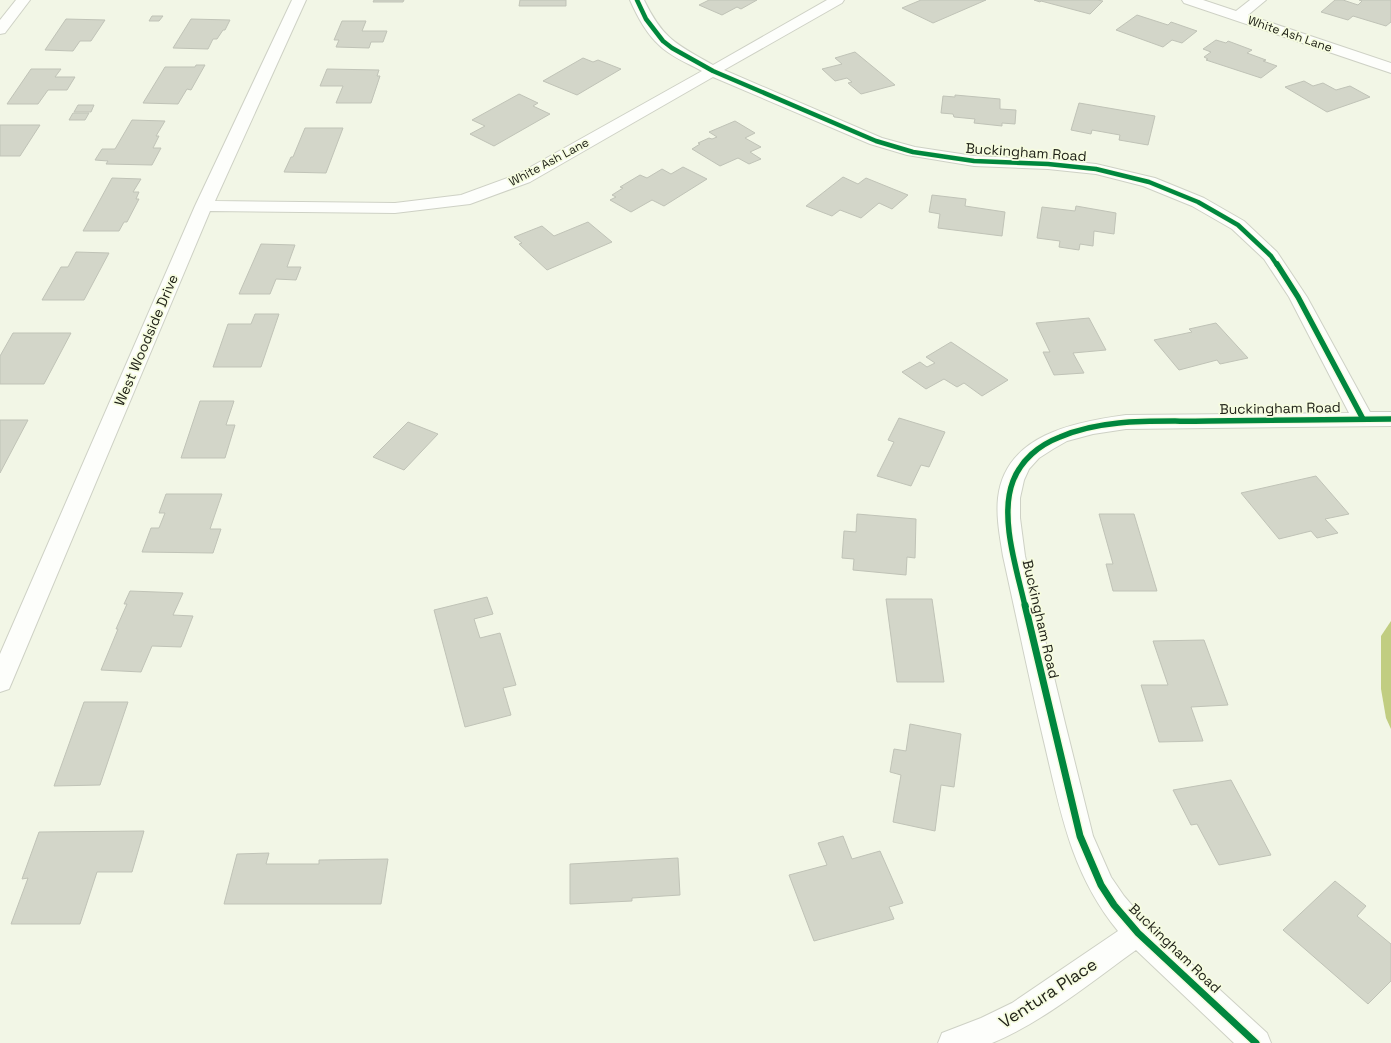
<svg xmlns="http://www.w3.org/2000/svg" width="1391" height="1043" viewBox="0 0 1391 1043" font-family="'Space Grotesk',sans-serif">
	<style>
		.water { fill: #c1cd81 }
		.building { fill: #d3d6c9; stroke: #c0c3b7 }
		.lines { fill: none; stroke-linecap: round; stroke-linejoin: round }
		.minor-casing { stroke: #ced1c5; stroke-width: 2 }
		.minor { fill: #fdfefb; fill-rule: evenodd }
		.cycleway-far2-casing { stroke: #f6fce0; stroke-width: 6 }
		.cycleway-far1-casing { stroke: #f6fce0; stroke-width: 8 }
		.cycleway-casing { stroke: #f6fce0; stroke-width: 10 }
		.cycleway-far2 { stroke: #00873e; stroke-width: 4.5 }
		.cycleway-far1 { stroke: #00873e; stroke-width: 5.5 }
		.cycleway { stroke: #00873e; stroke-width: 7 }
		.labels { text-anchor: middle; stroke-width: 3.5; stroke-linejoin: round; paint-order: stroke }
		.far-street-label { font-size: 12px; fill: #202218; stroke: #f6fce0 }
		.street-label { font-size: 14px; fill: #202218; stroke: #f6fce0 }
		.near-street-label { font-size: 17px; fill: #202218; stroke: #f6fce0 }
	</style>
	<rect width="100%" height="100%" fill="#f2f6e6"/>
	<!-- water -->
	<path class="water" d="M1391,621v108l-5,-11 -5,-29v-53z"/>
	<!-- building -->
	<g class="building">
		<path d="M374,0h30l-1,2h-30z"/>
		<path d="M520,0h46v6h-47z"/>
		<path d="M709,0h48l-16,9 -4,-2 -15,8 -23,-10z"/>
		<path d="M921,0h65l-53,23 -31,-15z"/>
		<path d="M1034,0h63l6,1 -13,13 -49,-13 -1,1z"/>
		<path d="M1335,0h8l15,5 4,-4 -3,-1h32v22l-5,4 -33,-10 -5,4 -27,-8z"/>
		<path d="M1137,15l31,10 3,-3 26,9 -15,12 -10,-3 -9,7 -47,-17z"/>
		<path d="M152,16h11l-4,5h-10z"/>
		<path d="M66,19l39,1 -14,21h-11l-7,10 -28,-1z"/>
		<path d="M191,19l39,1 -5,10h-2l-6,9h-4l-5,10 -35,-1z"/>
		<path d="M342,21h24l-4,10h25l-4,11h-12l-2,6 -33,-1 3,-7h-5z"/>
		<path d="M1216,40l10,3 2,-2 24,9 -5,3 19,7 -3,1 14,5 -16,12 -55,-18 2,-1 -4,-2 7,-5 -8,-3z"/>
		<path d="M855,52l40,33 -34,9 -13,-11 4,-1 -5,-4 -12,3 -13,-12 20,-5 -7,-6z"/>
		<path d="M583,58l10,4 5,-2 23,9 -44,26 -34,-14z"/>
		<path d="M196,65h9l-14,25 -4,-1 -9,15 -35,-1 22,-36h30z"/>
		<path d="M31,69h30l-6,8h20l-8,13h-19l-10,14h-31z"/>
		<path d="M327,69l52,1 -2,6h3l-9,27h-35l7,-17h-23z"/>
		<path d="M1304,81l9,5 10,-3 13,7 14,-4 20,11 -43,15 -42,-25z"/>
		<path d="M519,94l19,9 -5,3 17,8 -56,32 -24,-12 15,-8 -13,-6z"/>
		<path d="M955,95l45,4v10l16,1 -1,14 -13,-1v3l-28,-3 1,-4 -21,-2 -1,-3 -12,-1 2,-17 12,1z"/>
		<path d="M1079,103l76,13 -7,29 -29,-5 1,-5 -28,-5 -1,4 -20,-4z"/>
		<path d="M78,105h16l-3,7h-17z"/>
		<path d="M73,113h16l-4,7h-16z"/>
		<path d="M132,120l33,1 -9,15h3l-6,12h8l-9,17 -46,-1 2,-3 -13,-1 7,-11h13z"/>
		<path d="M735,121l20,12 -10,5 16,9 -11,5 11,7 -12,5 -11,-6 -18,8 -28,-17 8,-5 -2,-1 11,-5 3,1 5,-2 -8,-5z"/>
		<path d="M0,125h40l-20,31h-20z"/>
		<path d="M305,128h38l-17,45 -42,-1 7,-15h2z"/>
		<path d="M683,167l24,12 -43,27 -12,-6 -21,12 -21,-12 6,-3 -4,-2 11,-7 -3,-1 20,-12 7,3 15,-9 9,5z"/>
		<path d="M843,177l15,7 8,-6 42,17 -16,14 -13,-6 -18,15 -21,-8 -8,6 -26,-10z"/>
		<path d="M112,178l29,1 -8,13h6l-3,7h3l-12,23h-3l-5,9h-36z"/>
		<path d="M932,195l34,4 -1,7 40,6 -3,24 -64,-8 2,-14 -11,-2z"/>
		<path d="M1076,206l40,7 -2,21 -20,-3 -1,15 -13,-2 -1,6 -20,-3 1,-6 -23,-3 5,-31 33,4z"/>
		<path d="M588,222l24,20 -65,28 -28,-26 3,-1 -8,-6 28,-11 12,10z"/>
		<path d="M261,244l34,1 -8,22h14l-5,13 -20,-1 -6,15h-31z"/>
		<path d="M76,252l33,1 -25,47h-42l19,-33h7z"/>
		<path d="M255,314h24l-18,53h-48l15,-43h23z"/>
		<path d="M1089,318l17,32 -33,3 11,20 -30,2 -11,-23h7l-14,-29z"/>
		<path d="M1216,323l32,35 -28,6 -3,-4 -38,10 -25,-30 38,-8 -3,-3z"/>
		<path d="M13,333h58l-27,51h-44v-28z"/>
		<path d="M951,342l57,38 -26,16 -18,-13 -7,4 -13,-8 -18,10 -24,-17 18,-10 7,5 8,-4 -9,-6z"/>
		<path d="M200,401h34l-8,24h9l-10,33h-44z"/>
		<path d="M899,418l46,14 -16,35 -8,-2 -10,21 -34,-10 17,-34 -6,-2z"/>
		<path d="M0,420h28l-28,53z"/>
		<path d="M408,422l30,12 -34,36 -31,-13z"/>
		<path d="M1316,476l33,38 -24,5 13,14 -21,5 -6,-7 -32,8 -38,-46z"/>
		<path d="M166,494h56l-12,35h11l-8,24 -71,-1 9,-24h8l6,-15h-6z"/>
		<path d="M857,514l59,5 -1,39 -8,-1 -1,18 -53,-5 1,-11 -12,-1 2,-27 12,1z"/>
		<path d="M1099,514h35l23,77h-44l-7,-27h7z"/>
		<path d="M130,591l53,2 -10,22 20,1 -12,31 -29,-1 -11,26 -40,-2 17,-41h-2l11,-25h-3z"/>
		<path d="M487,597l6,17 -19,5 6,19 20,-5 16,52 -13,3 8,27 -46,12 -31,-117z"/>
		<path d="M886,599h46l12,83h-47z"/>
		<path d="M1204,640l24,65 -37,2 12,34 -44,1 -18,-57h27l-15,-44z"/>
		<path d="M84,702h44l-28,83 -46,1z"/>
		<path d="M910,724l51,10 -7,53 -13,-2 -6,46 -42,-9 8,-47 -11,-3 4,-23 12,2z"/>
		<path d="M1231,780l40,75 -52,10 -22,-41 -6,1 -18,-35z"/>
		<path d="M144,831l-12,41h-35l-17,52h-69l17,-46 -6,1 17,-47z"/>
		<path d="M843,836l9,23 28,-8 23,52 -14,4 5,12 -80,22 -25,-66 38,-10 -9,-22z"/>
		<path d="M269,853l-3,11h53v-4l69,-1 -7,45h-157l13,-50z"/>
		<path d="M678,858l2,37 -48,3v3l-62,3v-40z"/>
		<path d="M1335,881l31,25 -9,10 34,28v37l-23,23 -85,-74z"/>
	</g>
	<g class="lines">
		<defs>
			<g id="minor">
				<path d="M16,0h14l-25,33 -5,1v-14z"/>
				<path d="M292,0h14l-91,201 180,2 66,-8 57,-21 184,-103c-15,-8 -32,-15 -43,-26 -13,-12 -22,-29 -29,-45h14c19,39 32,44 69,65l114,-65h17l-2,3 -118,67 158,68 33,9 59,9 74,3 48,5 59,14 49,20 40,23 33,31 30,45 63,115h21v14l-265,3 -33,5 -26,7 -14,8 -14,9 -10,11 -5,11 -4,18v20l5,38 40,167 28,113 18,41 13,19 24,28 119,109 4,10h-37l-98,-93c-45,32 -93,72 -144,93h-54l4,-10 39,-15 31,-15 106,-72c-46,-56 -57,-117 -73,-185 -15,-63 -28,-127 -42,-190 -3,-19 -7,-39 -5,-58 7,-63 76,-76 128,-83l223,-2 -60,-116 -25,-38 -32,-30 -40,-23 -49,-20 -47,-12 -48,-5 -74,-3 -67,-11 -37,-11 -157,-67 -183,105 -60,22 -75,9 -185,-2 -198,471 -3,7 -9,3v-38l195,-448z"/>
				<path d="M1182,0h21l33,11 14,-11h16l-18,15 143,48v10l-207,-70z"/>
			</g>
		</defs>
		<!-- minor casing -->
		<use href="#minor" class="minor-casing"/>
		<!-- minor -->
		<use href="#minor" class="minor"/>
		<defs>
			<path id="cycleway-far2" d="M637,0l9,19 17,22 9,7 41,23 163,70 37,11 61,9 74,3 48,5 53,13 49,20 40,23 33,31 6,9"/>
			<g id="cycleway-far1">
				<path d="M1277,264l21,33 65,122"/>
				<path d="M1025,606c-8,-36 -26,-89 -12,-125 8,-21 26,-36 47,-44 46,-20 100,-15 149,-16 61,-1 121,-1 182,-2"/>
			</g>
			<path id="cycleway" d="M1025,605l55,231 21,49 13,20 24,28 118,110"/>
		</defs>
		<!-- cycleway-far2 casing -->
		<use href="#cycleway-far2" class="cycleway-far2-casing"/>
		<!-- cycleway-far1 casing -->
		<use href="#cycleway-far1" class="cycleway-far1-casing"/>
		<!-- cycleway casing -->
		<use href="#cycleway" class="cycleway-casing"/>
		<!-- cycleway-far2 -->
		<use href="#cycleway-far2" class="cycleway-far2"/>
		<!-- cycleway-far1 -->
		<use href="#cycleway-far1" class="cycleway-far1"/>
		<!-- cycleway -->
		<use href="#cycleway" class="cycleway"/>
	</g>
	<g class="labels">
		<!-- far-street labels -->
		<g class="far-street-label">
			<text transform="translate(1290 34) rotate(19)" y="4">White Ash Lane</text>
			<text transform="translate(549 162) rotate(-28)" y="4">White Ash Lane</text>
		</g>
		<!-- street labels -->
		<g class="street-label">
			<text transform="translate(1026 152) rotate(4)" y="5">Buckingham Road</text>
			<text transform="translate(146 340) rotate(-67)" y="5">West Woodside Drive</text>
			<text transform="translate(1280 408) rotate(-1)" y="5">Buckingham Road</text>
			<text transform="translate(1041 619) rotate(77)" y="5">Buckingham Road</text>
			<text transform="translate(1175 948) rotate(44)" y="5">Buckingham Road</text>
		</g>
		<!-- near-street labels -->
		<g class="near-street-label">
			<text transform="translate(1048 993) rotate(-33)" y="6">Ventura Place</text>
		</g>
	</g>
</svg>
